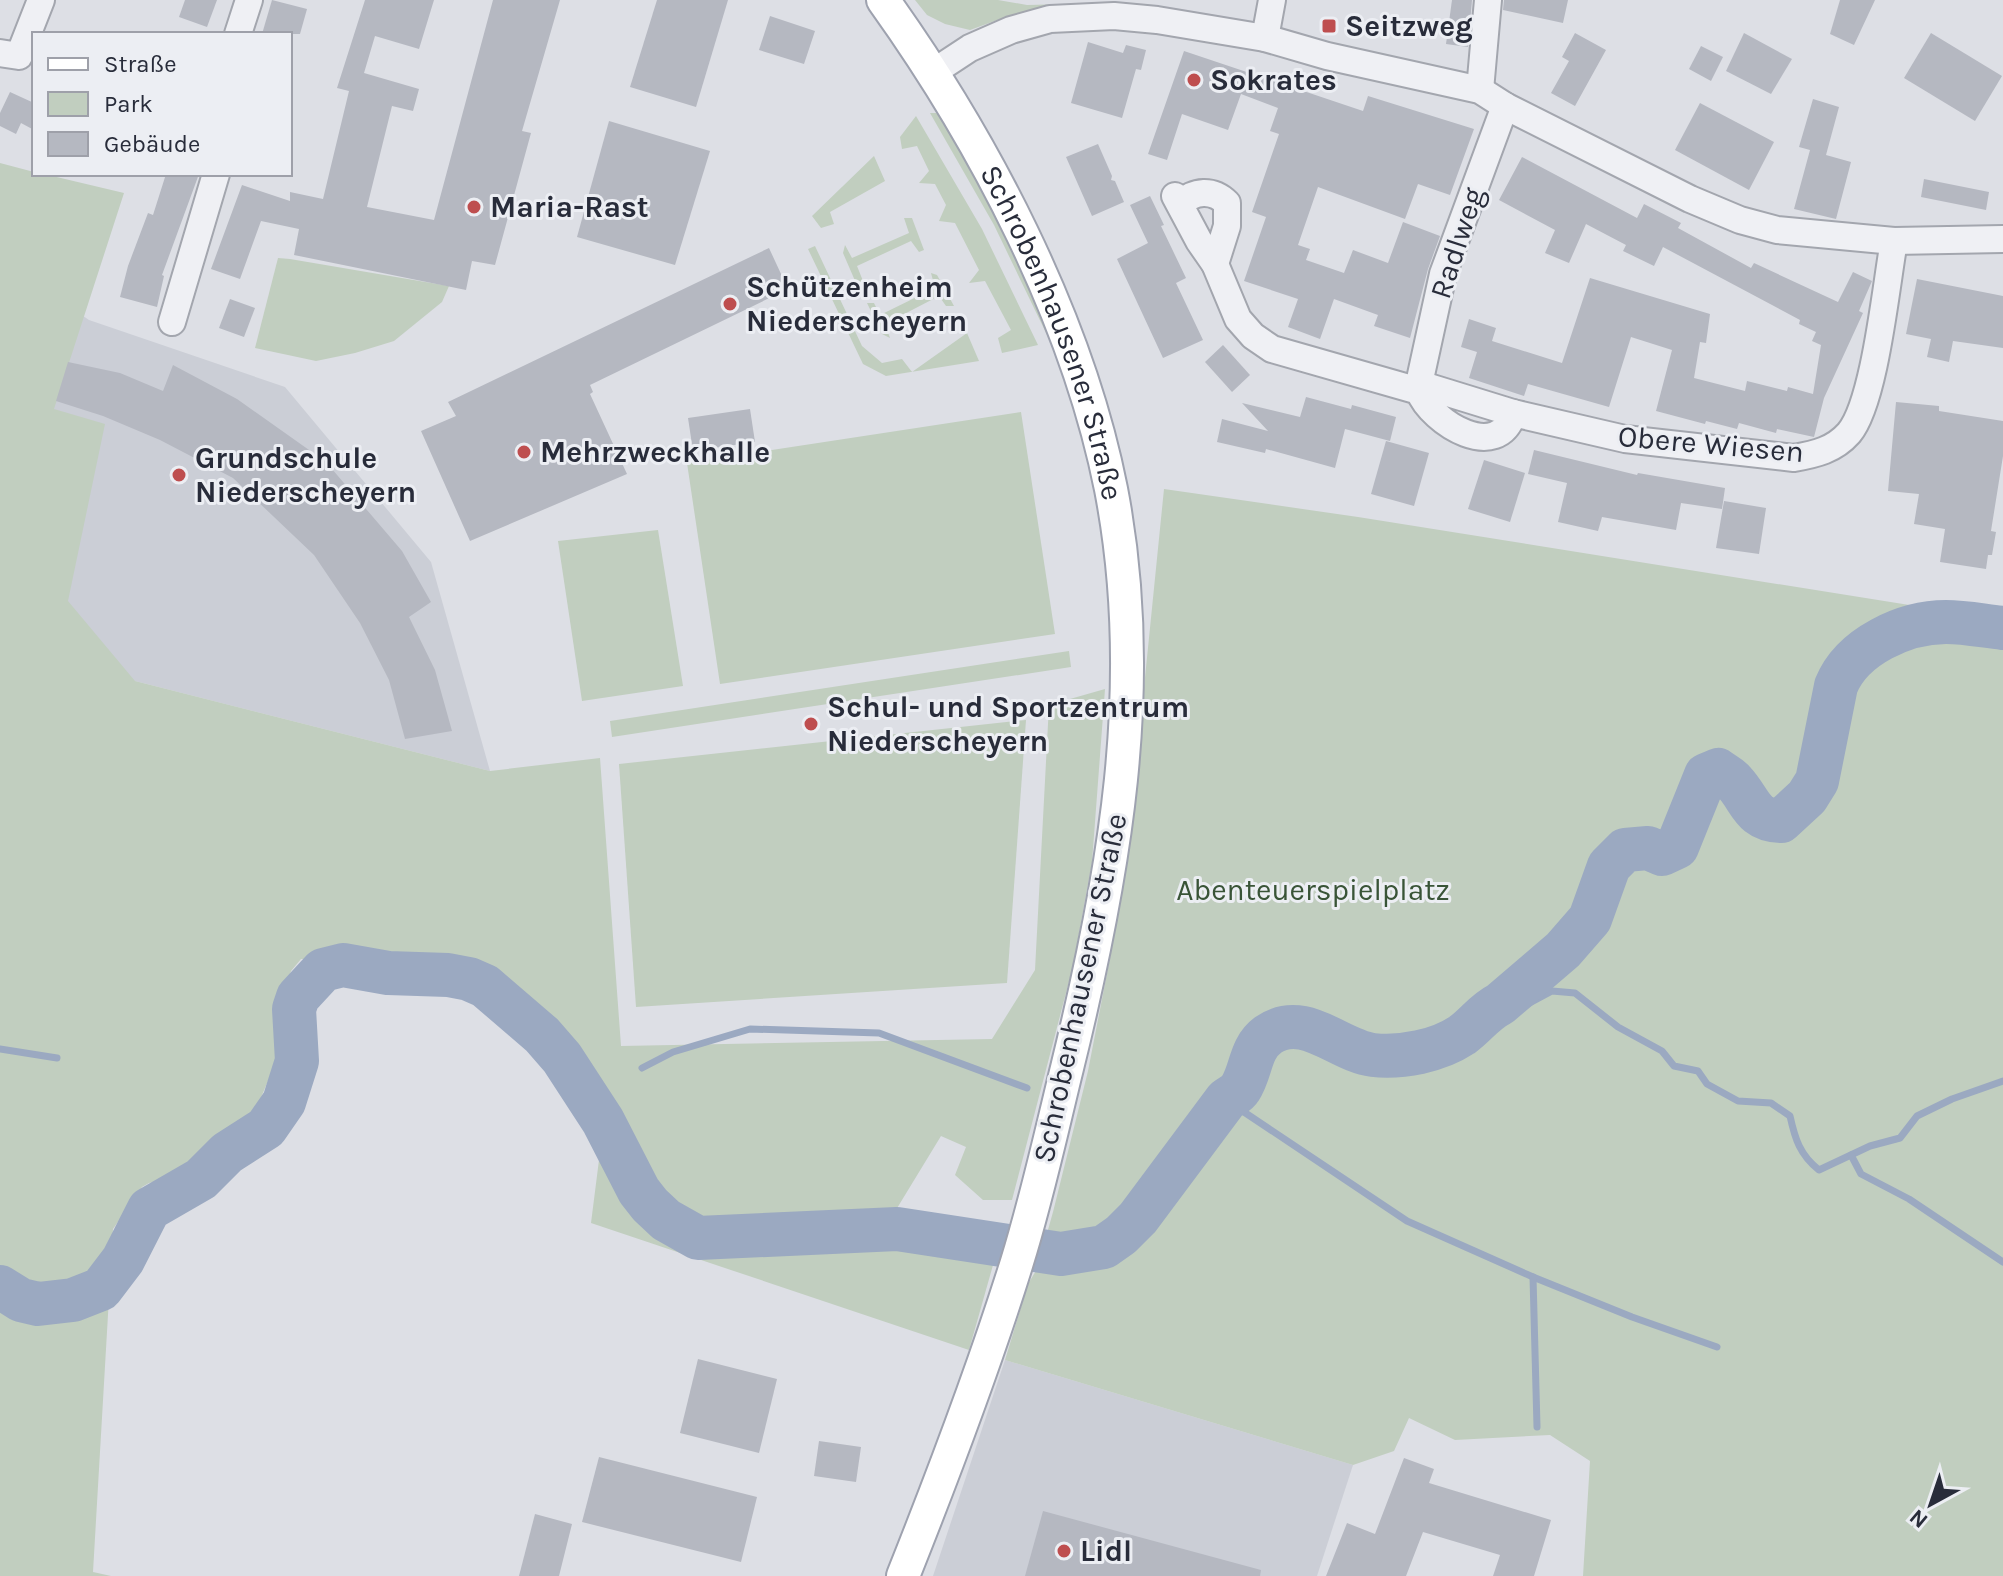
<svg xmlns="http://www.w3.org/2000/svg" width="2003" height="1576" viewBox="0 0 2003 1576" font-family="Karla,sans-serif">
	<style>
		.built { fill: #cbced6 }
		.green { fill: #c1cebf }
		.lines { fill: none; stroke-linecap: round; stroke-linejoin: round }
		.stream { stroke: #9ba9c1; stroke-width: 7 }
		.river { stroke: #9ba9c1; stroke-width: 44 }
		.building { fill: #b5b8c1 }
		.minor-casing { stroke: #a3a6ae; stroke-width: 30 }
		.major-casing { stroke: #9ea2af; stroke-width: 36 }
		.minor { stroke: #eff0f4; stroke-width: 26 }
		.major { stroke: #fff; stroke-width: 32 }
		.poi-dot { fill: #be4e4f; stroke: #eceef3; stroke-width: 3 }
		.labels { text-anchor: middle; stroke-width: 6; stroke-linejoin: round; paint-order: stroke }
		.poi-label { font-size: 30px; font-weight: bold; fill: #282c3a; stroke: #eceef3; text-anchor: start }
		.street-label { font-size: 30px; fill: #282c3a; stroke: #eceef3 }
		.park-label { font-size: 30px; fill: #395437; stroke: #eceef3 }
	</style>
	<rect width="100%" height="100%" fill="#dddfe5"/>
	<!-- built -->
	<g class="built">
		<path d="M0,259l89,61 196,67 146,175 59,209 -355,-90 -135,-26z"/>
		<path d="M1005,1360l348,105 -36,111h-384z"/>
	</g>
	<!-- green -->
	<g class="green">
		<path d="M915,0h83l29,5 42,-1 1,3 -59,8 -41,15 -25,-6 -18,-9z"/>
		<path d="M930,113h6l7,6 79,146 28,64 -2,8 -54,-112z"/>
		<path d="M916,116l66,113 56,116 -36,8 -4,-15 13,-8 -26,-49 -16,2 10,-13 -24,-47 -16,-2 7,-16 -11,-21 -16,-1 10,-12 -12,-25 -15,3 -2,-12z"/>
		<path d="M874,156l11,25 -55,31 4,12 -13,4 -9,-12z"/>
		<path d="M0,163l34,9v2h10l80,19 -70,216 51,15 -37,177 67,80 355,90 110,-13 21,288 371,-7 43,-69 14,-265 56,-16 -13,173 -19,104 -61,234h-29l-28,-25 11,-28 -25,-11 -53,87 -181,12 -38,-17 -21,-20 -70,-135 -43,-53 -27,-25 -23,-14 -9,28 -28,-24 -32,-2 -58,-17h-13l-16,5 -28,-2 -10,12 -3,10 -10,76 -21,50 -8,12 -39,23 -22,30 -10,5 -29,6 -7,4 -29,42 -20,343 18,4h-111z"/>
		<path d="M904,218h8l12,32 -5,2 -8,-11 -54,25 6,15 -7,2 -13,-30 2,-8 7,13 57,-25z"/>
		<path d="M815,246l47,100 20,17 20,-4 10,13 55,-39 12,28 -93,15 -23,-12 -55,-115z"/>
		<path d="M278,258l12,1 159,27 -7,16 -48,39 -39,12 -39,8 -61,-13z"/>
		<path d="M931,273l6,2 17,31h-8l-7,-10 -54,28 5,14 -8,-4 -15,-31h7l6,12 55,-27z"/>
		<path d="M1021,412l34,222 -335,50 -33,-221z"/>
		<path d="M1164,489l194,28 645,103v956h-420l7,-115 -40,-26 -95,5 -46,-22 -15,33 -41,14 -348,-105 23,-76 9,-15 16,-57 35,-141 22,-113 28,-211z"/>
		<path d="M658,530l25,156 -101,15 -24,-160z"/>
		<path d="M1069,651l2,16 -459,70 -2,-16z"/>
		<path d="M1026,720l-19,263 -371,24 -17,-243z"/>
		<path d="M579,1115l6,1c38,67 65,130 153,131 35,0 70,-10 104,-8 51,1 102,12 153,19l-26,92 -378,-127 8,-63z"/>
	</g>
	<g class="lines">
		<!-- stream -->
		<g class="stream">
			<path d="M1500,1004l24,2 28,-15 23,2 43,34 44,24 12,15 24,5 9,13 31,17 33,2 19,13c5,23 10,39 29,54l51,-24 30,-8 17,-22 35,-17 51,-18"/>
			<path d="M0,1049l57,9"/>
			<path d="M642,1068l31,-16 77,-23 129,4 148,55"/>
			<path d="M1226,1100l181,121 126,56 99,40 85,30"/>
			<path d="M1851,1155l10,19 48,25 94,63"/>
			<path d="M1533,1277l4,150"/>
		</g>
		<!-- river -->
		<path class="river" d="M0,1287l21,13 17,4 35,-4 28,-11 22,-29 26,-51 52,-30 26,-26 39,-25 18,-26 13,-41 -3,-52 4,-12 25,-27 20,-5 45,8 60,2 21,4 16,7 57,49 20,23 41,63 36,70 11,14 16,15 32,18 199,-9 164,25 43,-7 17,-12 17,-17 88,-118c5,-4 11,-6 14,-11 12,-18 9,-40 28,-54 36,-25 71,16 105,20 29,3 65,-4 89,-20 14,-10 22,-23 38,-31l63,-54 27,-31 19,-53 16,-16 23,-2 14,6 15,-7 29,-72 12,-5c5,4 12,7 16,12 17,18 17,38 47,39l26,-24 10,-16 19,-95c16,-40 69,-64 110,-64 19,0 38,4 57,6"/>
	</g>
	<!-- building -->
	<g class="building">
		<path d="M185,0h32l-10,27 -28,-10z"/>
		<path d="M272,0l35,9 -7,25h-38z"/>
		<path d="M365,0h69l-15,49 -44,-13 -11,37 55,16 -6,22 -21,-5 -25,101 67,13 59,-220h67l-38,131 9,2 -36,132 -23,-4 -6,29 -172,-35 5,-26 -38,-8 -21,58 -29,-10 31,-84 48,16v-9l33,7 26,-108 -12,-3z"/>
		<path d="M657,0h71l-32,107 -66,-20z"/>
		<path d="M1452,0h20l-4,47 -22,-3z"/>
		<path d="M1504,0h64l-5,23 -60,-13z"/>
		<path d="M1840,0h35l-21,45 -24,-11z"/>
		<path d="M770,16l45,15 -11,33 -45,-14z"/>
		<path d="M1575,33l31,17 -31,56 -24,-13 18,-32 -7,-4z"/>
		<path d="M1744,33l48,26 -21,35 -45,-23z"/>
		<path d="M1931,33l71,43 -27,45 -71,-43z"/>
		<path d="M1088,42l35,11 3,-8 20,5 -5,20 -5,-1 -14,49 -51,-15z"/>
		<path d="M1701,46l22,11 -12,24 -22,-12z"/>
		<path d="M1184,51l179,60 5,-15 106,33 -24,66 -32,-11 -13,35 -87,-32 -20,58 12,4 -4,11 38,13 9,-23 35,13 15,-41 37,14 -12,33 -18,69 -36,-12 4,-11 -44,-16 -14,40 -32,-12 10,-28 -54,-18 22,-64 -14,-5 27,-78 -9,-3 8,-23 -37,-14 -13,36 -46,-16 -15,46 -19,-6z"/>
		<path d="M10,92l24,11v27l-13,-7 -5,11 -16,-8v-13z"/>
		<path d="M1813,99l26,8 -13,48 25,7 -15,57 -42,-10 16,-59 -11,-3z"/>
		<path d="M1700,103l74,39 -25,48 -74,-40z"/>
		<path d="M609,121l101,30 -35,114 -98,-28z"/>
		<path d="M1098,144l14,32 -1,4 4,1 9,21 -32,14 -26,-59z"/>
		<path d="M1522,157l115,61 7,-14 37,19 -3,5 73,40 3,-5 84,39 15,-30 19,9 -13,30 4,2 -39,85 -10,39 -37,-8 -1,4 -37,-10 -2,6 -31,-8 -1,3 -49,-13 16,-61 -41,-13 -22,70 -81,-23 -4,12 -55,-18 8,-26 -16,-5 8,-28 27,9 -4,13 70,22 28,-85 120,36 -4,29 -6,-1 -6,36 51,13 2,-10 40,10 1,-4 25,7 8,-49 -9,-4 4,-9 -17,-8 1,-4 -137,-73 -9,19 -31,-15 3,-6 -40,-21 -17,39 -24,-10 10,-23 -56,-30z"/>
		<path d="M166,174h33l-37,101 2,1 -7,31 -37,-10 8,-31 20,-53 5,2z"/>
		<path d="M1924,179l65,13 -3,18 -65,-13z"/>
		<path d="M1150,196l14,29 -3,1 25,52 -10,5 27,57 -40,18 -46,-99 31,-16 -18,-38z"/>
		<path d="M769,248l19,41 -198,96 3,7 -3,2 37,80 -157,67 -49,-110 35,-15 -8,-14z"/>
		<path d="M1917,279l86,17v52l-50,-7 -4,21 -22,-5 4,-18 -25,-5z"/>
		<path d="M230,299l25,9 -11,29 -25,-9z"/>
		<path d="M1223,345l27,30 -18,17 -27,-30z"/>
		<path d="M68,362l52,11 43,18 10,-26 64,34 89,63 76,89 29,51 -22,15 26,53 17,61 -47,8 -16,-59 -29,-57 -46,-68 -81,-77 -73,-38 -57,-24 -47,-15z"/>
		<path d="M1306,397l45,12 1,-4 44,12 -6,24 -45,-12 -10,39 -69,-19 -1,4 -48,-11 5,-23 46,12 -26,-28 58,14z"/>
		<path d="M1896,402l43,4v5l64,10v35l-12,75 5,1 -4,23h-4l-2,14 -46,-7 5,-33 -31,-5 5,-30 -31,-3z"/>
		<path d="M750,409l5,33 -62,9 -5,-33z"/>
		<path d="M1386,441l43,12 -15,53 -43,-12z"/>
		<path d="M1534,450l103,25 1,-2 87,15 -3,21 -41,-6 -5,27 -74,-13 -4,14 -40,-9 9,-39 -39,-9z"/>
		<path d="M1484,460l41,13 -15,49 -42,-13z"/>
		<path d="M1724,501l42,7 -7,46 -43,-6z"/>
		<path d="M698,1359l79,20 -18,74 -79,-20z"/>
		<path d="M819,1441l42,6 -5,35 -42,-6z"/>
		<path d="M599,1457l158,40 -16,65 -159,-40z"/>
		<path d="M1404,1458l30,11 -5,14 122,37 -17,56h-41l7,-21 -77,-23 -17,44h-80l21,-53 28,11z"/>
		<path d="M1043,1511l218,59 -1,6h-235z"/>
		<path d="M535,1514l37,10 -13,52h-40z"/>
	</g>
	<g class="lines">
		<defs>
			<g id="minor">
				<path d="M238,34l11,-34"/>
				<path d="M1265,38l7,-38"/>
				<path d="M0,53l19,3 22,-56"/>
				<path d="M932,73l38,-25 41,-18 39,-11 64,-3 43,4 108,18 62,18 153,34 25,16 185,93 50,21 37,10 117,11 109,-2"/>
				<path d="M1480,90l8,-90"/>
				<path d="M1175,196l24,45 16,23 23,55 15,17 19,13 147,42c13,33 80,72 94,22l-94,-29v7"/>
				<path d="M1180,204c14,-14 33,-15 47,-1v23l-12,38"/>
				<path d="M172,322l44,-148"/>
				<path d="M1419,384l24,-110 62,-168"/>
				<path d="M1513,413l112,26 169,19c22,-4 40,-8 55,-25 26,-31 37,-148 45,-192"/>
			</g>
			<g id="major">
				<path id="s1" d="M883,0c101,141 194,318 228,489 38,196 3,388 -44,579 -16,65 -30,130 -50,194 -33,106 -73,211 -114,314"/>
			</g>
		</defs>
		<!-- minor casing -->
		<use href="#minor" class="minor-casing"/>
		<!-- major casing -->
		<use href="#major" class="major-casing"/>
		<!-- minor -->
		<use href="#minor" class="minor"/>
		<!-- major -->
		<use href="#major" class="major"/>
	</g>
	<!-- markers -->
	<g class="poi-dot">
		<rect x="1321" y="18" width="16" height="16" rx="4"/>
		<circle cx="1194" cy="80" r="8"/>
		<circle cx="474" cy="207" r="8"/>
		<circle cx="730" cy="304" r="8"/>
		<circle cx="524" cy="452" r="8"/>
		<circle cx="179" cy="475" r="8"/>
		<circle cx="811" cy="724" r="8"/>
		<circle cx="1064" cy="1551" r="8"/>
	</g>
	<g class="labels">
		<!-- poi labels -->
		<g class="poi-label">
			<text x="1345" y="36">Seitzweg</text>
			<text x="1210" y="90">Sokrates</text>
			<text x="490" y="217">Maria-Rast</text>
			<text x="746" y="297">Schützenheim<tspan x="746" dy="34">Niederscheyern</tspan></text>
			<text x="540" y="462">Mehrzweckhalle</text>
			<text x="195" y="468">Grundschule<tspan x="195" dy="34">Niederscheyern</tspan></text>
			<text x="827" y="717">Schul- und Sportzentrum<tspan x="827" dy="34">Niederscheyern</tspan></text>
			<text x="1080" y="1561">Lidl</text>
		</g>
		<!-- street labels -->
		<g class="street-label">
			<text transform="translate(1457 243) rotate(-72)" y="10">Radlweg</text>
			<text dy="10" stroke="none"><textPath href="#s1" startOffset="376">Schrobenhausener Straße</textPath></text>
			<text transform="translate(1711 444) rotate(5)" y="10">Obere Wiesen</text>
			<text transform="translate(1080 988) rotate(-78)" y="10">Schrobenhausener Straße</text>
		</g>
		<!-- park labels -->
		<g class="park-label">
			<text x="1313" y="900">Abenteuerspielplatz</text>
		</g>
	</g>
	<!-- legend -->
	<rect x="32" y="32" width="260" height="144" fill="#eceef3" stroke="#9ea0a9" stroke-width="2"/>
	<rect x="48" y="58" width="40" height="12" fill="#ffffff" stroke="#9ea0a9" stroke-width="2"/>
	<text x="104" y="72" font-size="24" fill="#282c3a">Straße</text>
	<rect x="48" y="92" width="40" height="24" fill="#c1cebf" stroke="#9ea0a9" stroke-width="2"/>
	<text x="104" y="112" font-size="24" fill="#282c3a">Park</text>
	<rect x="48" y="132" width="40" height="24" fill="#b5b8c1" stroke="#9ea0a9" stroke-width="2"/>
	<text x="104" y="152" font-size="24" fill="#282c3a">Gebäude</text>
	<!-- north arrow -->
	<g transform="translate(1931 1504) rotate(220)" stroke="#eceef3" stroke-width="6" paint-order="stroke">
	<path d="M0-6L14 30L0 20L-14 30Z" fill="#282c3a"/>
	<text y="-12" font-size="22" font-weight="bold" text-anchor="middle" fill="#282c3a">N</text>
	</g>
</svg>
